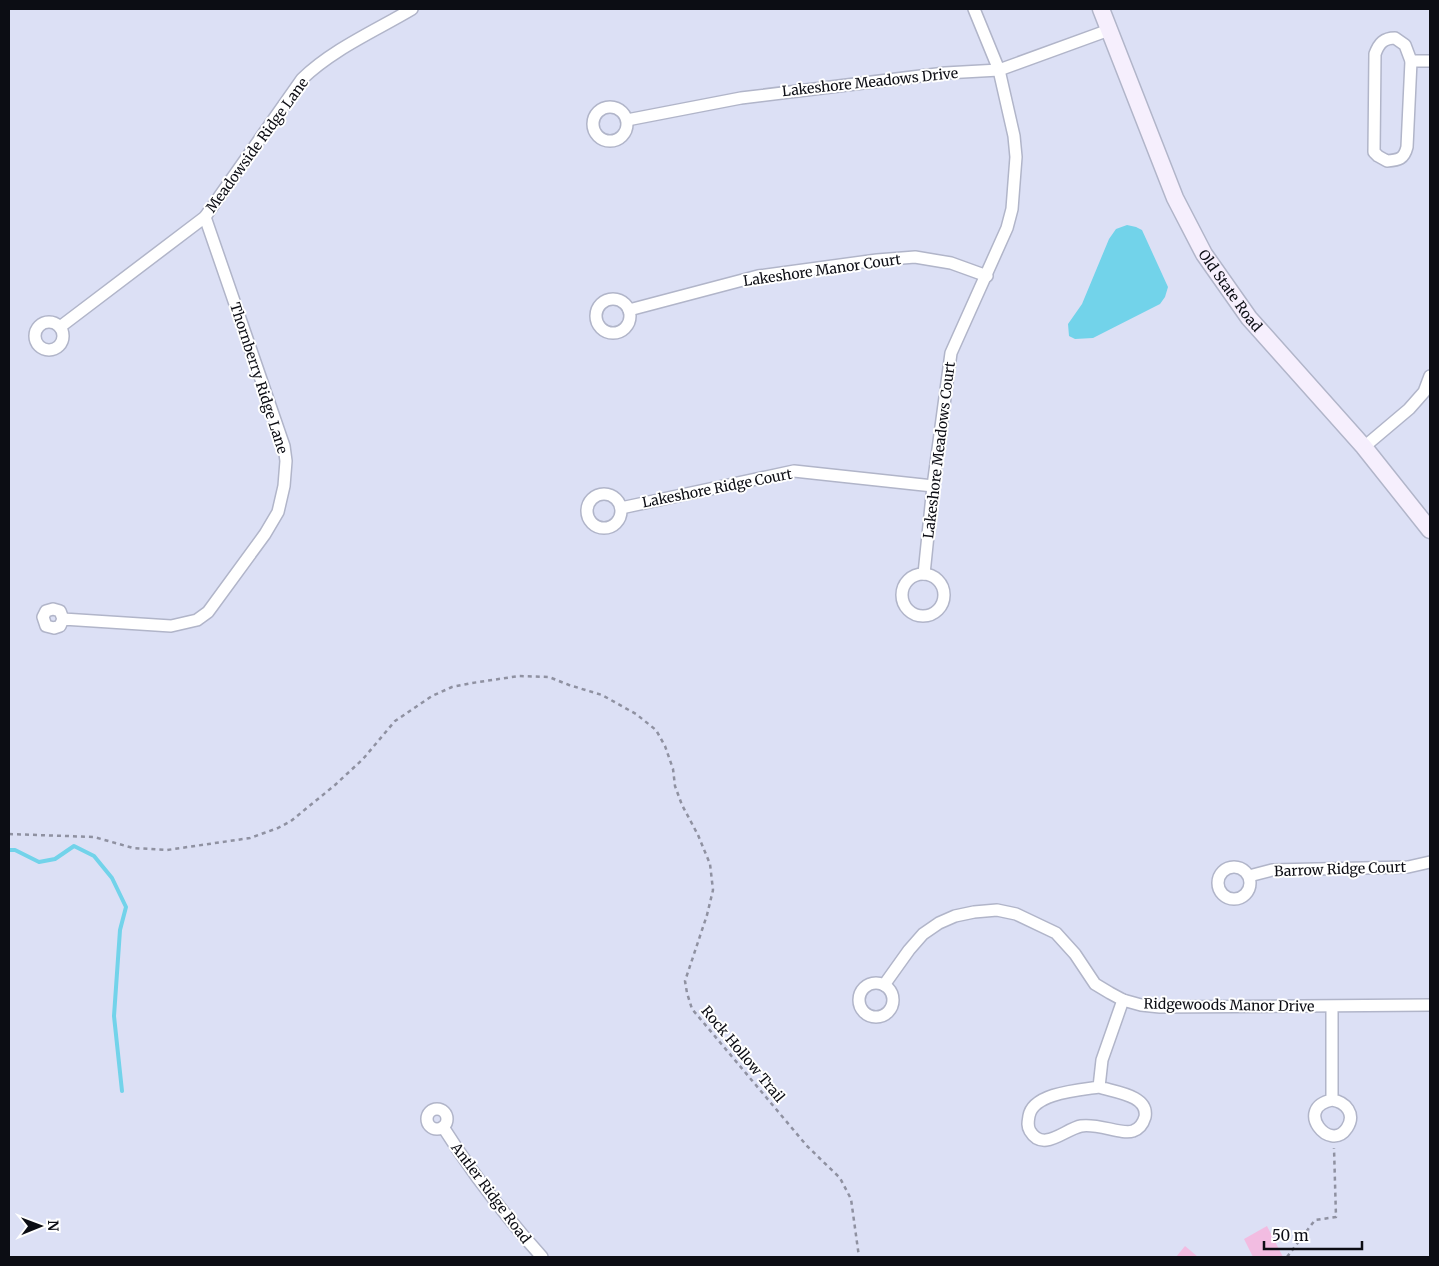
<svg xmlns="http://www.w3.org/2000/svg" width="1439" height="1266" viewBox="0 0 1439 1266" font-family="Merriweather,serif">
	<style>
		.green { fill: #f2bce1 }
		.water { fill: #72d3ea }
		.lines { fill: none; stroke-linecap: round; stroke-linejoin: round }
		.stream { stroke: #72d3ea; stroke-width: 4 }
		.street-casing { stroke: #b1b5c9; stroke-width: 14 }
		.secondary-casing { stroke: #b1b5c9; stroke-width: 19 }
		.path { stroke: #8f91a1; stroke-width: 2.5; stroke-dasharray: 4 4; stroke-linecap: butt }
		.street { stroke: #fff; stroke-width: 11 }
		.secondary { stroke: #f6effd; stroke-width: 16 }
		.labels { text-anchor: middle; stroke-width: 4; stroke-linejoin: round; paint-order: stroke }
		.street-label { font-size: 14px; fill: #0c0d14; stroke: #fff }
	</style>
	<rect width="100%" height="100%" fill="#dce0f5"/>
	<!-- green -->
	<g class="green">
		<path d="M1267,1226l16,31h-30l-9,-18z"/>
		<path d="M1185,1246l13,11h-22z"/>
	</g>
	<!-- water -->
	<path class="water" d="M1127,225l9,2 6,3 26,57 -3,10 -5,7 -67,34 -18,1 -6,-3 -1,-12 14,-20 27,-65 7,-10z"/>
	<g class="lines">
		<!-- stream -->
		<path class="stream" d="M9,850h6l24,12 16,-3 19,-13 20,10 18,22 14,29 -6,23 -6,86 8,75"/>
		<defs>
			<g id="street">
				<path d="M1395,38l10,7 6,16 -4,86c-3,12 -8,13 -20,14l-9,-5 -4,-4 1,-98c4,-11 9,-16 20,-16z"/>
				<path d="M1411,61h19"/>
				<circle cx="610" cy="124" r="17"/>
				<path d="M627,120l114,-22 204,-25 54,-3 110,-40"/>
				<circle cx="613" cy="316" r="17"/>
				<path d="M629,310l129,-34 119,-16 38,-3 36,6 36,13"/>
				<circle cx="49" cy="336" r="14"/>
				<path d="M60,327l145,-110 97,-138c31,-30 73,-48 110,-70"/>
				<path d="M1364,447l45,-38 15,-17 6,-16"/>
				<circle cx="604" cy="511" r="17"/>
				<path d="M621,508l173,-37 139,15"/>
				<path d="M924,574l9,-88 18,-133 56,-125 5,-19 4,-52 -2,-21 -15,-66 -25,-61"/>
				<circle cx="923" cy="595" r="21"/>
				<path d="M63,619l-3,-8 -7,-2 -7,2 -3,6 3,9 8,2 6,-2 3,-7 108,7 26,-6 11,-8 57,-78 13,-22 6,-26 2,-25 -2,-15 -79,-229"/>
				<circle cx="1234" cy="883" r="16"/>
				<path d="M1249,876l23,-6 136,-3 22,-5"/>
				<circle cx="876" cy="1000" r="17"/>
				<path d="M884,985l25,-35 14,-16 16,-11 16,-7 19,-4 23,-2 19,4 40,19 19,21 20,30 15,9 13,7 18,5 19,2 270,-2"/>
				<path d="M1099,1087c15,5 50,8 46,30 -2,7 -6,12 -12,14 -11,4 -35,-8 -52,-5 -16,3 -38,27 -51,5 -3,-5 -2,-9 -1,-15 4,-23 50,-26 70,-29l3,-27 21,-60"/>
				<path d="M1332,1100c14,2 24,14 15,28 -17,26 -54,-20 -15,-28v-93"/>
				<circle cx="437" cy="1119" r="10"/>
				<path d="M443,1127c29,46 62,89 99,130"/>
			</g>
			<g id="secondary">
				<path id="s1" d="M1101,9l74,189 29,56 45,64 115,129 66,83"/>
			</g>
		</defs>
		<!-- street casing -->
		<use href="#street" class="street-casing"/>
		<!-- secondary casing -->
		<use href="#secondary" class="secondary-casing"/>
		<!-- path -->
		<g class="path">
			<path d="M9,834l85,3 39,11 34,2 83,-12 28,-10 13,-7 44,-36 28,-26 32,-38 37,-25 20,-9 20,-4 47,-7 30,1 20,8 33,10 34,19 20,16 9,16 8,23 2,17 7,19 16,30 12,29 3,26 -6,25 -22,66 2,12 5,16 115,137 33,32 11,21 8,58"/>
			<path d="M1287,1257l28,-37 21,-3 -2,-69"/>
		</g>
		<!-- street -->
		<use href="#street" class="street"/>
		<!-- secondary -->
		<use href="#secondary" class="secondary"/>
	</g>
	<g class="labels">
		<!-- street labels -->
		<g class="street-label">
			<text transform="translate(870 82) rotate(-6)" y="5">Lakeshore Meadows Drive</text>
			<text transform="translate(257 145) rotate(-54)" y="5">Meadowside Ridge Lane</text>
			<text transform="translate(822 270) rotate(-8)" y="5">Lakeshore Manor Court</text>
			<text dy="5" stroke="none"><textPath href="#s1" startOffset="311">Old State Road</textPath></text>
			<text transform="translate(259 378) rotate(72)" y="5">Thornberry Ridge Lane</text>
			<text transform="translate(939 450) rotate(-83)" y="5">Lakeshore Meadows Court</text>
			<text transform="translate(717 488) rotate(-11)" y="5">Lakeshore Ridge Court</text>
			<text transform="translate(1340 869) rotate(-2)" y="5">Barrow Ridge Court</text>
			<text transform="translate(1229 1005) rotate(1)" y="5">Ridgewoods Manor Drive</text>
			<text transform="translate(743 1054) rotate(50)" y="5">Rock Hollow Trail</text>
			<text transform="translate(491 1193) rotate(53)" y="5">Antler Ridge Road</text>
		</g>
	</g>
	<!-- border -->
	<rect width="1439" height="1266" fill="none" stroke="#0c0d14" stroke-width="20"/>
	<!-- north arrow -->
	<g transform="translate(40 1226) rotate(89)" stroke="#ffffff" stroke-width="4" paint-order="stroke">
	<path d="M0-4L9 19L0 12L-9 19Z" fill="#0c0d14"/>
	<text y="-8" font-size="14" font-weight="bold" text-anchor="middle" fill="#0c0d14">N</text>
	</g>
	<!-- scale -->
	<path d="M1264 1241v8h98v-8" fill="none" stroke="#0c0d14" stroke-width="2.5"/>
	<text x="1272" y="1241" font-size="15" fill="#0c0d14" stroke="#ffffff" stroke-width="4" paint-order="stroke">50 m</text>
</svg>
